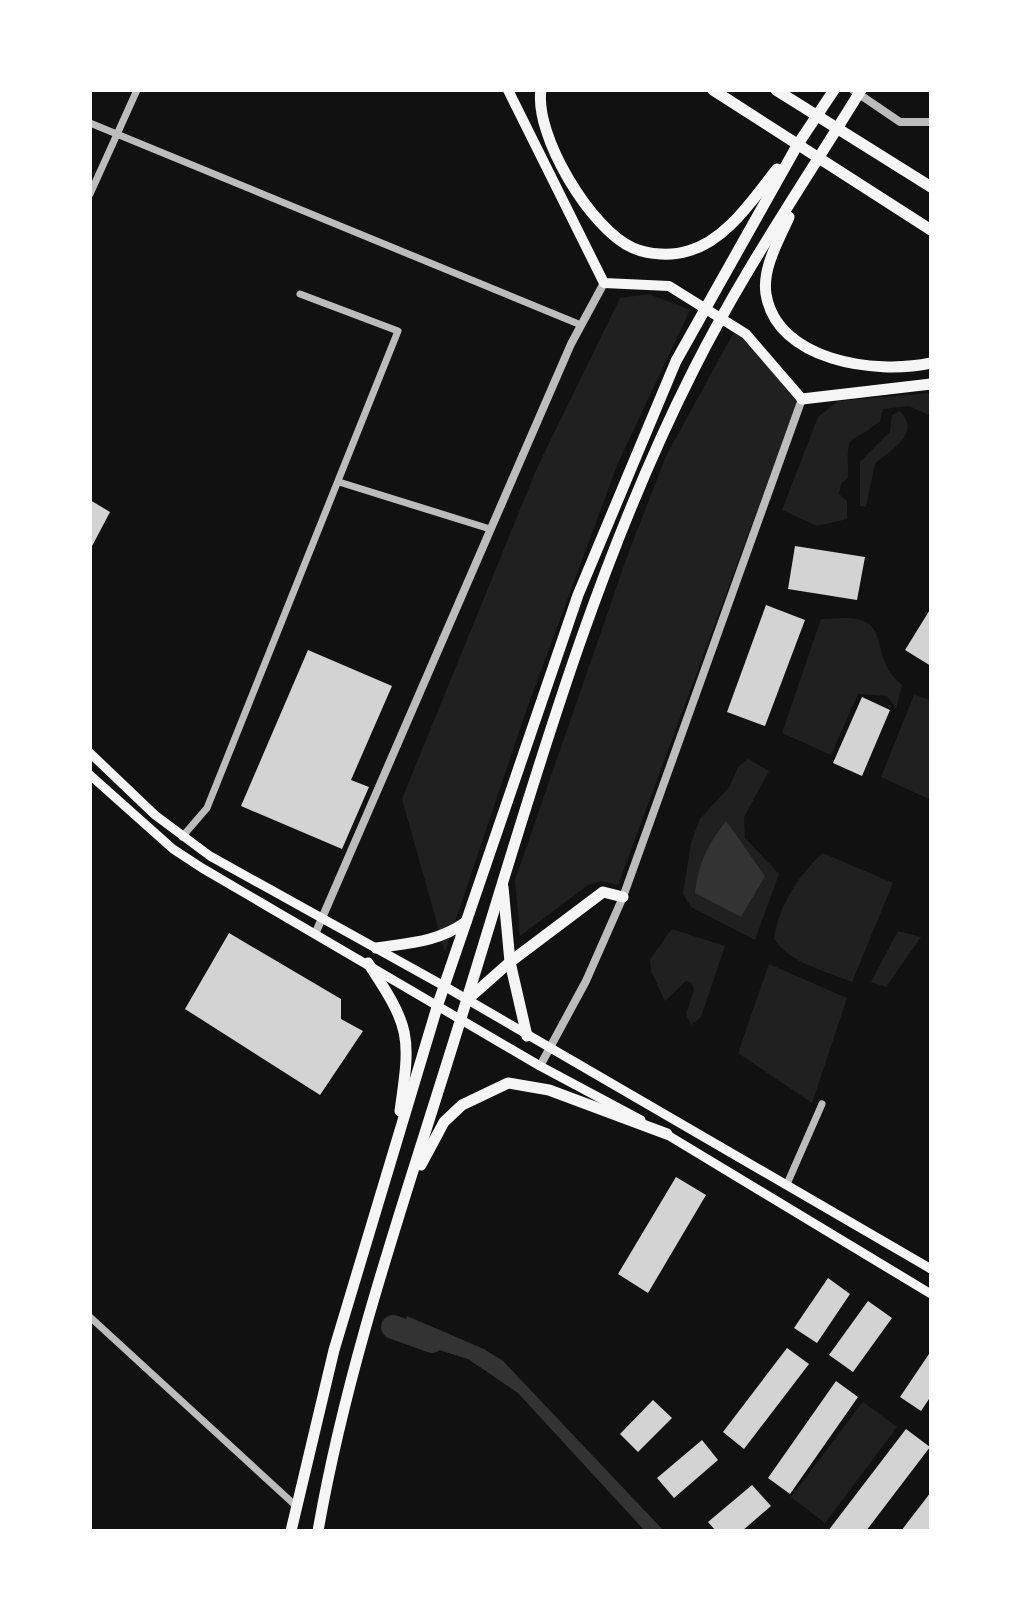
<svg xmlns="http://www.w3.org/2000/svg" width="1021" height="1621" viewBox="0 0 1021 1621" font-family="Poppins,sans-serif">
	<style>
		.green { fill: #202020 }
		.water { fill: #333 }
		.lines { fill: none; stroke-linecap: round; stroke-linejoin: round }
		.river { stroke: #333; stroke-width: 24 }
		.building { fill: #d3d3d3 }
		.minor { stroke: #bcbcbc; stroke-width: 7 }
		.tertiary { stroke: #bcbcbc; stroke-width: 8 }
		.secondary { stroke: #f5f5f5; stroke-width: 9 }
		.primary { stroke: #f5f5f5; stroke-width: 10 }
		.trunk { stroke: #f5f5f5; stroke-width: 11 }
	</style>
	<rect width="100%" height="100%" fill="#111"/>
	<!-- green -->
	<g class="green">
		<path d="M649,294l41,16 -72,153 -93,251 -80,238 -43,-153 135,-331 83,-170z"/>
		<path d="M734,332l12,6 52,62 -180,485 -17,-4 -13,4 -68,51 -5,-56 113,-326 38,-98z"/>
		<path d="M931,393v23l-22,-10 -26,3 -3,12c-34,28 -32,6 -32,56l-7,7 -2,10 8,7v18l-30,7 -35,-16 36,-93 20,-16z"/>
		<path d="M900,411c23,24 -12,40 -25,53l-9,43 -6,-1v-44l30,-30 2,-17z"/>
		<path d="M844,618c37,0 31,19 42,47 3,8 10,14 16,20l-6,24 -9,-13 -29,-2 -27,61 -49,-22 39,-114z"/>
		<path d="M914,695l17,5v100l-50,-23z"/>
		<path d="M748,759l21,12 -25,46 1,21 34,36 -24,66 -64,-33 -8,-13 8,-51 9,-24 30,-33 8,-19z"/>
		<path d="M823,853l70,30 -41,99c-26,-11 -64,-19 -78,-44 5,-32 25,-64 49,-85z"/>
		<path d="M672,929l53,17 -24,71 -10,8 -5,-11 8,-24 -2,-7 -6,-2 -21,20 -14,-30 -1,-12z"/>
		<path d="M898,931l23,6 -35,50 -15,-5z"/>
		<path d="M769,964l78,34 -35,105 -74,-50z"/>
		<path d="M863,1402l34,25 -72,96 -34,-26z"/>
	</g>
	<!-- water -->
	<g class="water">
		<path d="M726,821l39,55 -24,41 -46,-24c3,-29 13,-49 31,-72z"/>
		<path d="M407,1316l77,33 19,12 161,170h-19l-127,-138 -50,-34 -68,-21z"/>
	</g>
	<g class="lines">
		<!-- river -->
		<path class="river" d="M393,1327l39,14"/>
	</g>
	<!-- building -->
	<g class="building">
		<path d="M90,500l20,12 -20,38z"/>
		<path d="M795,546l70,11 -8,43 -69,-11z"/>
		<path d="M766,605l39,15 -40,106 -38,-14z"/>
		<path d="M931,608v58l-26,-16z"/>
		<path d="M308,650l84,36 -41,94 18,7 -27,62 -101,-43z"/>
		<path d="M862,697l28,13 -28,66 -29,-13z"/>
		<path d="M229,933l112,66v20l22,12 -43,64 -135,-86z"/>
		<path d="M676,1177l30,18 -58,98 -30,-19z"/>
		<path d="M828,1278l22,16 -33,49 -23,-15z"/>
		<path d="M868,1301l24,17 -39,54 -24,-17z"/>
		<path d="M787,1348l22,16 -65,85 -21,-17z"/>
		<path d="M931,1351v45l-10,15 -21,-14z"/>
		<path d="M836,1381l22,16 -68,97 -22,-16z"/>
		<path d="M653,1400l19,18 -34,34 -18,-18z"/>
		<path d="M906,1429l24,18 -64,84h-38z"/>
		<path d="M702,1440l16,20 -44,38 -17,-20z"/>
		<path d="M752,1485l19,21 -29,25h-26l-8,-9z"/>
		<path d="M931,1492v39h-30z"/>
	</g>
	<g class="lines">
		<!-- minor -->
		<g class="minor">
			<path d="M90,123l491,202"/>
			<path d="M90,194l47,-104"/>
			<path d="M339,482l151,47"/>
			<path d="M182,837l25,-29 191,-477 -98,-37"/>
			<path d="M787,1184l35,-80"/>
			<path d="M90,1317l206,189"/>
		</g>
		<!-- tertiary -->
		<g class="tertiary">
			<path d="M853,90l47,32h31"/>
			<path d="M316,932l255,-588 33,-61"/>
			<path d="M540,1066l46,-85 37,-84 179,-498"/>
		</g>
		<!-- secondary -->
		<g class="secondary">
			<path d="M90,753l65,62 55,41 234,130 487,283"/>
			<path d="M90,775l83,74 29,19 338,198 101,54"/>
			<path d="M661,1131l270,163"/>
		</g>
		<!-- primary -->
		<path class="primary" d="M508,90l96,193 65,3 77,48 56,65"/>
		<!-- trunk -->
		<g class="trunk">
			<path d="M541,90c-7,45 50,140 92,158 16,7 39,8 55,3 38,-10 65,-52 89,-82"/>
			<path d="M713,90l218,140"/>
			<path d="M776,90l155,97"/>
			<path d="M789,217c-10,23 -27,51 -23,77 11,67 109,81 165,69"/>
			<path d="M802,399l129,-15"/>
			<path d="M503,887l7,75 17,74"/>
			<path d="M376,948c33,-5 62,-6 90,-26"/>
			<path d="M368,963c43,65 43,72 32,148"/>
			<path d="M467,1000l43,-38 93,-70 20,5"/>
			<path d="M421,1165l23,-43 18,-17 46,-22 41,7 118,44"/>
			<path d="M291,1531l43,-181 104,-346 140,-409 98,-234 122,-217 36,-54"/>
			<path d="M318,1531c29,-166 85,-326 135,-487 71,-226 133,-461 240,-673 49,-98 111,-188 168,-281"/>
		</g>
	</g>
	<!-- border -->
	<rect width="1021" height="1621" fill="none" stroke="#ffffff" stroke-width="184"/>
</svg>
